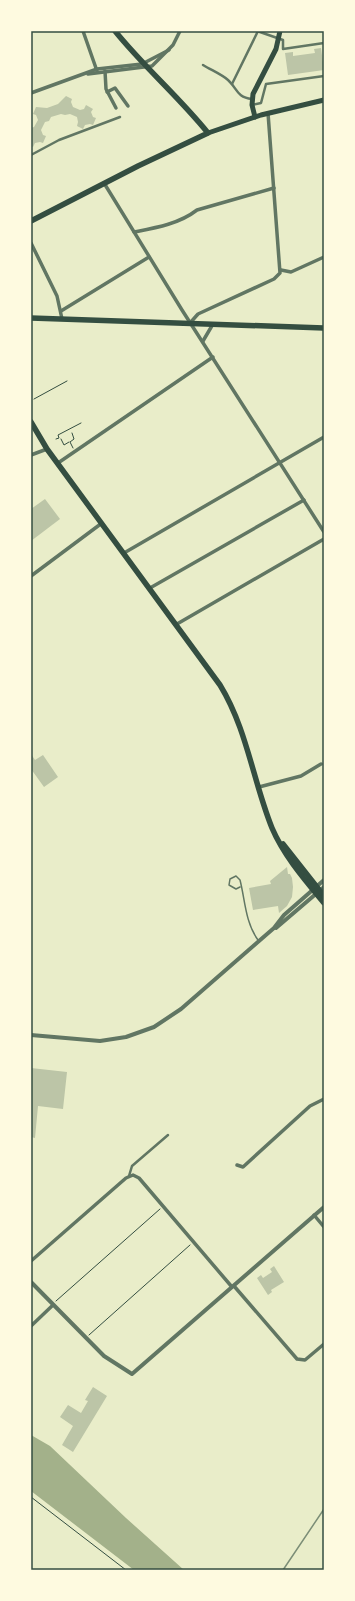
<svg xmlns="http://www.w3.org/2000/svg" width="355" height="1601" viewBox="0 0 355 1601" font-family="'Fira Sans',sans-serif">
	<style>
		.water { fill: #a3b18a }
		.building { fill: #bcc5a7 }
		.lines { fill: none; stroke-linecap: round; stroke-linejoin: round }
		.path { stroke: #344e41; stroke-width: 1 }
		.service { stroke: #617663; stroke-width: 1.5 }
		.pedestrian { stroke: #617663; stroke-width: 2.5 }
		.minor { stroke: #617663; stroke-width: 3.5 }
		.tertiary { stroke: #617663; stroke-width: 4 }
		.secondary { stroke: #344e41; stroke-width: 5 }
		.primary { stroke: #344e41; stroke-width: 5.5 }
		.rail { stroke: #7c8e77; stroke-width: 1.5 }
		.neatline { fill: none; stroke: #344e41; stroke-width: 1.5 }
	</style>
	<rect width="100%" height="100%" fill="#e9edc9"/>
	<!-- water -->
	<path class="water" d="M31,1435l19,11 76,72 58,52h-50l-103,-79z"/>
	<!-- building -->
	<g class="building">
		<path d="M321,48l3,22 -36,5 -3,-22 8,-1v4l22,-3 -1,-4z"/>
		<path d="M66,96l6,3 -1,3 2,5 7,3 4,-1 2,-4 7,4 -2,3 2,5 3,1 -3,7 -3,-1 -5,1 -2,4 -6,-3 1,-4 -1,-5 -7,-3 -5,1 -4,-1 -10,3 -2,4 -4,1 -4,8 2,5 3,1 -3,7 -3,-1 -5,1 -2,4 -2,-1v-18l3,-1 4,-7 -2,-5 -3,-1 3,-7 11,1 11,-4z"/>
		<path d="M45,499l15,20 -29,22v-32z"/>
		<path d="M31,754l4,6 8,-5 15,22 -14,10 -13,-18z"/>
		<path d="M287,867l1,7h2l2,4 1,9 -1,10 -5,9 -8,7 -1,-7 -25,4 -4,-22 22,-4 -1,-3z"/>
		<path d="M31,1068l36,4 -4,37 -25,-3 -3,32 -4,-1z"/>
		<path d="M274,1266l10,16 -13,8 1,2 -4,3 -11,-17 4,-3 2,3 9,-6 -2,-3z"/>
		<path d="M93,1387l14,9 -34,56 -11,-7 11,-19 -13,-9 8,-12 13,8 7,-12 -3,-1z"/>
	</g>
	<g class="lines">
		<!-- path -->
		<g class="path">
			<path d="M34,399l33,-18"/>
			<path d="M72,433l2,6 -4,3 3,6"/>
			<path d="M56,439l3,-1 -1,-3 23,-12"/>
			<path d="M61,439l3,6 5,-3"/>
			<path d="M56,1301l104,-92"/>
			<path d="M89,1335l101,-90"/>
			<path d="M31,1497l95,73"/>
		</g>
		<!-- service -->
		<path class="service" d="M240,887l-4,2 -7,-4 1,-6 6,-3 4,4c5,19 5,42 18,60"/>
		<!-- pedestrian -->
		<g class="pedestrian">
			<path d="M257,31l26,9v9l41,-6"/>
			<path d="M203,65c8,5 18,9 25,15 10,9 8,17 24,19"/>
			<path d="M232,84l26,-53"/>
			<path d="M252,105l9,-2 5,-19 58,-8"/>
			<path d="M31,155l28,-15 61,-23"/>
			<path d="M129,1176l3,-10 36,-31"/>
		</g>
		<!-- minor -->
		<g class="minor">
			<path d="M83,31l14,40"/>
			<path d="M105,71l1,18 10,19"/>
			<path d="M88,74l64,-8 21,-21 7,-14"/>
			<path d="M107,92l8,-4 13,18"/>
			<path d="M31,93l66,-24 45,-5 27,-14"/>
			<path d="M104,183l78,127 142,222"/>
			<path d="M134,232c21,-4 45,-8 63,-22l77,-22"/>
			<path d="M31,243l26,53 5,23"/>
			<path d="M281,270l10,2 33,-15"/>
			<path d="M61,311l88,-54"/>
			<path d="M190,323l8,-9 76,-35 6,-6 -12,-160"/>
			<path d="M203,341l10,-17"/>
			<path d="M31,455l16,-6"/>
			<path d="M58,463l155,-106"/>
			<path d="M124,553l200,-116"/>
			<path d="M31,576l71,-53"/>
			<path d="M150,588l154,-88"/>
			<path d="M177,624l147,-85"/>
			<path d="M259,787l42,-11 20,-12"/>
			<path d="M237,1165l6,2 67,-61 14,-7"/>
			<path d="M314,1215l10,12"/>
			<path d="M31,1261l95,-83 7,-3 6,3 93,109"/>
			<path d="M234,1286l63,73 8,1 19,-16"/>
			<path d="M31,1326l22,-21"/>
		</g>
		<!-- tertiary -->
		<g class="tertiary">
			<path d="M276,928l48,-41"/>
			<path d="M31,1035l69,6 26,-4 28,-10 27,-18 78,-68 15,-13 10,-13 40,-35"/>
			<path d="M31,1282l73,74 28,18 192,-167"/>
		</g>
		<!-- secondary -->
		<g class="secondary">
			<path d="M255,117l-3,-12 1,-11 23,-45 4,-18"/>
			<path d="M208,133l53,-18 63,-15"/>
		</g>
		<!-- primary -->
		<g class="primary">
			<path d="M31,221l107,-55 70,-33c-29,-36 -64,-66 -93,-102"/>
			<path d="M31,318l293,10"/>
			<path d="M31,422l16,27 173,236c27,44 33,96 52,143 12,28 33,52 52,75"/>
			<path d="M283,844l41,52"/>
		</g>
		<!-- rail -->
		<path class="rail" d="M283,1570l41,-61"/>
	</g>
	<!-- border -->
	<rect width="355" height="1601" fill="none" stroke="#fefae0" stroke-width="64"/>
	<rect x="32" y="32" width="291" height="1537" class="neatline"/>
</svg>
